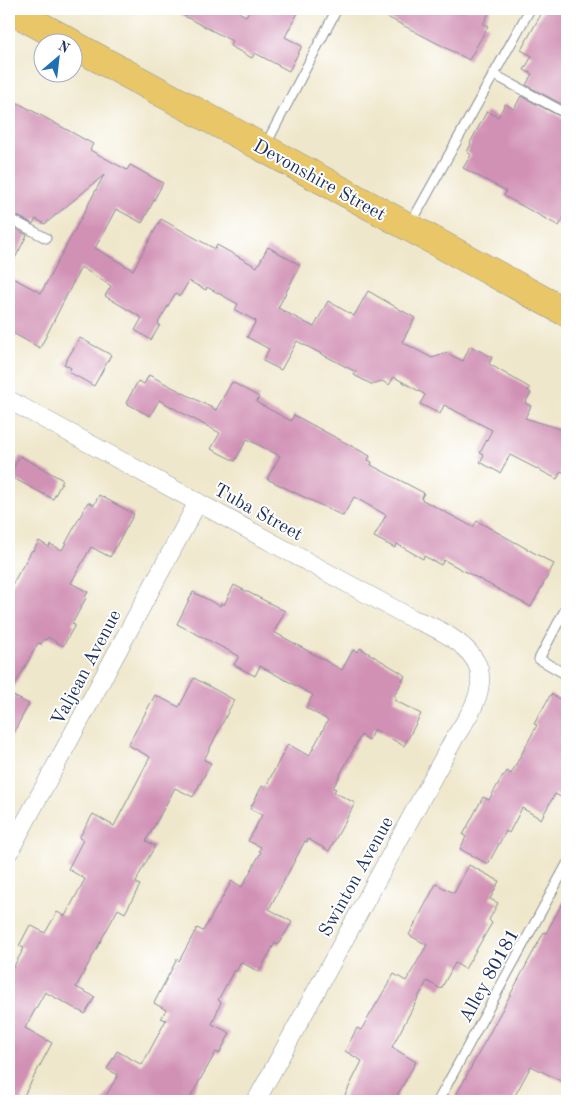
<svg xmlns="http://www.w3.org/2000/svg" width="576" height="1110" viewBox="0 0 576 1110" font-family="'Old Standard TT',serif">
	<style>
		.building { fill: #d191b5 }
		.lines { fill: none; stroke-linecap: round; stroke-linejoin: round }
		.service-casing { stroke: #858b94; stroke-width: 11 }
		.minor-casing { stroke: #858b94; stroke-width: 19 }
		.primary-casing { stroke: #858b94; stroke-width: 29 }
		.service { stroke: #fff; stroke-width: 9 }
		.minor { stroke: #fff; stroke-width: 18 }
		.primary { stroke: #e9c769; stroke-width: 28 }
		.labels { text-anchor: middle; stroke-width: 4; stroke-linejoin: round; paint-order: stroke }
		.street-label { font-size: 19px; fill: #1b2f5e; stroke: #fff }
	</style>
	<rect width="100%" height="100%" fill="#fff"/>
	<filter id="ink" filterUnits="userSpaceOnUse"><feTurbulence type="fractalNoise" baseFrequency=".02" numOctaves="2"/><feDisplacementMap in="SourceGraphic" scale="10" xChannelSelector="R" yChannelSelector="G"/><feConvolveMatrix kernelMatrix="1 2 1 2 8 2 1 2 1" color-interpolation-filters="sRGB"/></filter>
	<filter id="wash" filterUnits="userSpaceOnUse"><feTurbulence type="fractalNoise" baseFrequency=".0096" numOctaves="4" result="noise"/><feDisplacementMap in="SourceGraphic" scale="20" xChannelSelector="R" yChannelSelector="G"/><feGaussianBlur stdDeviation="1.12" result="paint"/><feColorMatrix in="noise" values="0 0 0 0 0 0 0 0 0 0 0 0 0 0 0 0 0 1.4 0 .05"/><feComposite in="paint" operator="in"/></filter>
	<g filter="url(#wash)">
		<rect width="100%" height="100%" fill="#efe7cb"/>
		<g id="blocks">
			<!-- building -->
			<g class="building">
				<path d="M171,9h62l13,7 4,-7h50l-15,28 17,9 -13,25 -34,-18 -3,5 -22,-12 2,-5z"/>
				<path d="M372,9h119l-8,15 5,2 -19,34z"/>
				<path d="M544,9h23v98l-41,-22 6,-11 -8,-4 8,-14 -11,-6z"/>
				<path d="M521,96l46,24v92l-8,14 -55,-30 2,-5 -43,-23 8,-13 -4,-3 4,-8 -1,-1 17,-32 11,6 7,-13 9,5z"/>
				<path d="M9,98l84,46 -3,6 37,20 3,-5 33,18 -21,40 -26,-14 -21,39 38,22 28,-51 54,30 2,-4 40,22 11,-20 32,18 -22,43 36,19 14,-26 26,15 14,-25 47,27 -13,24 30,16 15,-5 16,8 7,-15 22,11 -3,7 41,24 -2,3 3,2 -6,10 6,3 -6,12 42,13v43l-6,-3 -4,8 -47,-24 -10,18 -20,-11 4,-7 -4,-2 12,-23 -48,-25 -4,9 -20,-10 5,-9 -1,-1 -30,-17 -5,8 -7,-4 -6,3h-5l-17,-9 2,-3 -59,-31 -16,29 -18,-9 6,-12 -22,-12 9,-16 -21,-11 3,-6 -31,-17 -1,3 -17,-9 -9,15 -5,-2 -17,29 2,2 -9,15 -16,-10 7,-12 -37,-22 6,-10 -30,-19 -41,81 -31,-17v-55l32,17 63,-118 -59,49 -9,-5 -3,5 -24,-12z"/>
				<path d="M9,225l18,10 -18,35z"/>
				<path d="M80,338l31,17 -17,31 -25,-14 2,-4 -7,-4z"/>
				<path d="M149,375l67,35 16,-28 27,15 -3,5 35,19 3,-6 76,41 -2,4 4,2 -1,3 53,28 -3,6 52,28 4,-6 77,43 -23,43 -87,-47 -3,5 -17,-9 -1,3 -26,-15 -2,4 -21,-11 12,-22 -32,-18 -11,19 -76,-37 13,-23 -33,-17 -12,22 -24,-12 9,-16 -34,-18 -27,-15 -9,16 -24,-13 12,-22 6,3z"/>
				<path d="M20,456l43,24 -10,19 -44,-23z"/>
				<path d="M99,495l35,19 -24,43 -19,-10 -20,36 17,9 -3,5 1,1 -14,26 3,1 -12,21 -15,-9 -2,3 -2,-1 -3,5 -3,-1 -28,51 19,10 -20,37v-151l23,-40 1,1 6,-10 10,6 1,-3 12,6 26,-48 6,3z"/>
				<path d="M234,585l51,26 -11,21 68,38 11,-20 5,2 2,-4 40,24 5,4 -11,20 2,1 -2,3 27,14 -17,32 -30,-17 -5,11 -8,-5 -28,53 3,1 -2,3 21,11 -26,48 -21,-12 -1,3 -2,-1 -36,68 23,13 -14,23 -3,-2 -16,29 -18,-10 -5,10 -2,-2 -16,30 3,2 -9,22 18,9 -11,21 -3,-2 -28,49h-85l15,-26 -11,-6 10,-18 25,14 24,-45 -5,-2 5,-8 -12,-7 23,-44 2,2 18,-33 6,3 29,-50 10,6 19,-35 -2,-1 2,-4 -13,-6 14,-26 -12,-6 12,-23 3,2 23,-44 21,12 19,-36 -22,-12 7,-13 -53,-29 -5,10 -21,-11 5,-9 -62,-32 16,-32 27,14 1,-3 3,2z"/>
				<path d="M194,678l40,22 -30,60 7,3 -18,34 -18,-9 -29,53 9,5 -16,29 -3,8 4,2 -15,28 -7,-4 -42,78 19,10 -10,17 -40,-22 -20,36 27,15 -31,58h-12v-126l15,-27 -5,-2 11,-21 15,8 12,-21 8,4 20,-37 -17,-10 15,-29 -4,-2 14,-24 21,12 36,-69 -22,-12 27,-50 24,12z"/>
				<path d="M551,694l16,9v97l-12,-6 -14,25 -19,-11 -13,25 -3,-2 -18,33 -28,-15 6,-12 -3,-2 20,-38 6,3 14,-25 1,1 3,-5 4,3 26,-49 -3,-1z"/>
				<path d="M469,865l30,16 -9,18 8,4 -9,17 3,3 -27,46 -10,-6 -14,26 -14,-8 -35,66 24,15 -22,39h-52l20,-40 -17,-10 12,-23 4,2 33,-56 12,7 21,-36 -18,-10 27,-51 18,9z"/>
				<path d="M567,895v189l-36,-18 -19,35h-59l91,-169 2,1z"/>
			</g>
		</g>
	</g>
	<g filter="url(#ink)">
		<use href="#blocks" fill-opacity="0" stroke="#858b94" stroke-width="1"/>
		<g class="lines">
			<defs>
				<g id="service">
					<path d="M493,74l74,40"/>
					<path d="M265,146l72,-137"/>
					<path d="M9,218l37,20"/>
					<path d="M410,225l120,-216"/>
					<path d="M567,606l-28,53 28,16"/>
					<path d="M438,1101l129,-237"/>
				</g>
				<g id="minor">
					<path d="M9,400l404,219c23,8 58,25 66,50 6,25 -12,50 -24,68l-199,364"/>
					<path d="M9,852l189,-350"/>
				</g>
				<g id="primary">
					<path d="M9,9l61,33"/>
					<path d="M72,44l495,269"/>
				</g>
			</defs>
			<!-- service casing -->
			<use href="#service" class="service-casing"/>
			<!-- minor casing -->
			<use href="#minor" class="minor-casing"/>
			<!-- primary casing -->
			<use href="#primary" class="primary-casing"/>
			<!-- service -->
			<use href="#service" class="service"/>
			<!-- minor -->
			<use href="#minor" class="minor"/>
			<!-- primary -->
			<use href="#primary" class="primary"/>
		</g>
	</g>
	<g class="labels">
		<!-- street labels -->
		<g class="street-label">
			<text transform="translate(320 179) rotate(29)" y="7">Devonshire Street</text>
			<text transform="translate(259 511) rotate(29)" y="7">Tuba Street</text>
			<text transform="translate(85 667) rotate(-62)" y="7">Valjean Avenue</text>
			<text transform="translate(355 876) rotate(-61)" y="7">Swinton Avenue</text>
			<text transform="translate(488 975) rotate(-61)" y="7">Alley 80181</text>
		</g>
	</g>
	<!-- margin -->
	<rect width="576" height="1110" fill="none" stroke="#fff" stroke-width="30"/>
	<!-- north arrow -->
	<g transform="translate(58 58) rotate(28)"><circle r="24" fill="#ffffff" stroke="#a4acbf"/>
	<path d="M0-4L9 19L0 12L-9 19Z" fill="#1f6fb2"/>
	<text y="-8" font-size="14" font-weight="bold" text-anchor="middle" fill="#1b2f5e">N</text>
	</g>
</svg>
